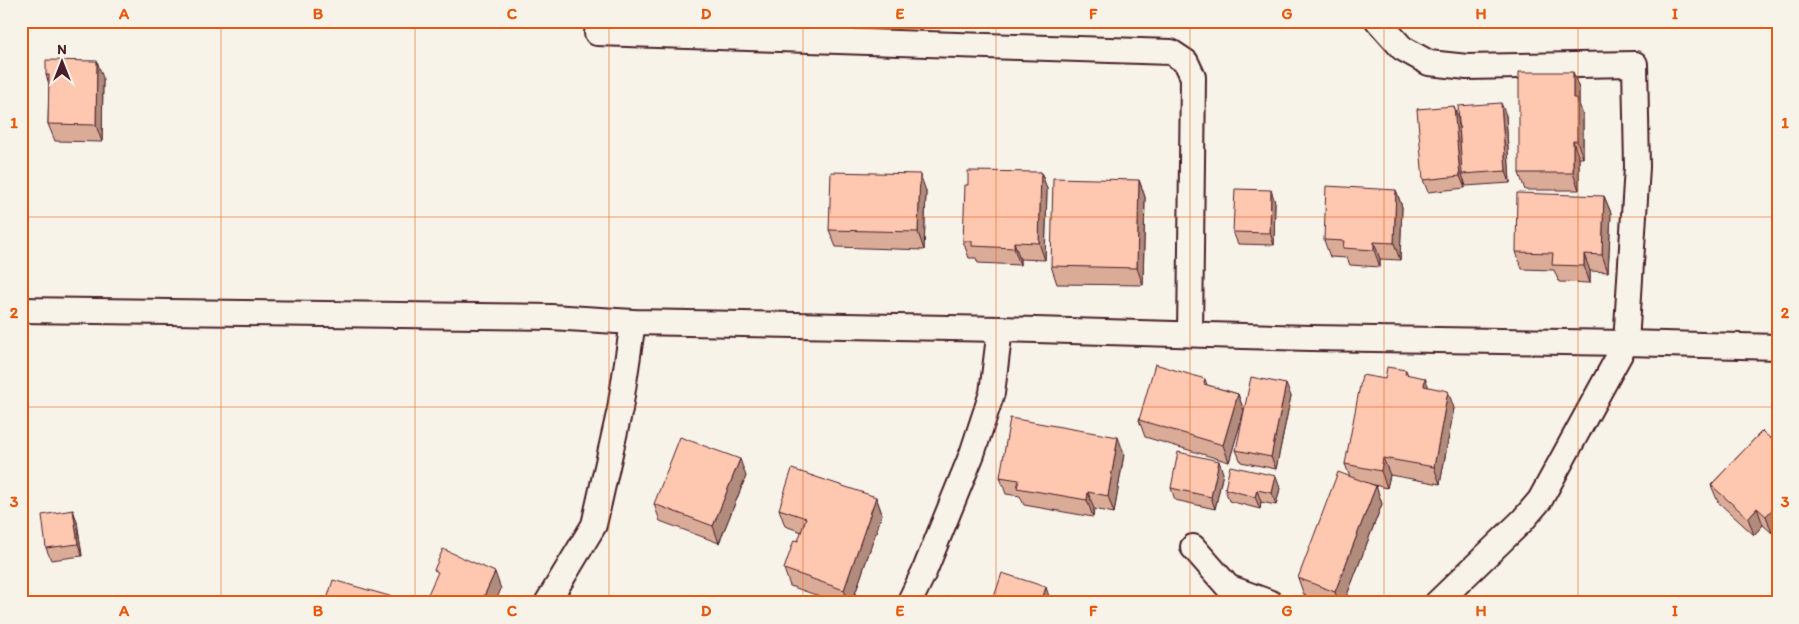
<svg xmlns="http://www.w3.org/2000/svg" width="1799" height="624" viewBox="0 0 1799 624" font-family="Itim,sans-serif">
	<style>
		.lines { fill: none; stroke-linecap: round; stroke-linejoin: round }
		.street-casing { stroke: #4a1f2b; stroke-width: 28 }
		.street { stroke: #f7f3e8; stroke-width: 24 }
		.wall { fill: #daab97; stroke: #4a1f2b }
		.shaded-wall { fill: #b18b7b; stroke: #4a1f2b }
		.building { fill: #fdc7b0; stroke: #4a1f2b }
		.grid { fill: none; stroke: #e8590c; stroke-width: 1; stroke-opacity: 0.55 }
		.neatline { fill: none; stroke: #e8590c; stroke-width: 2 }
		.grid-label { font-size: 16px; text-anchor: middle; font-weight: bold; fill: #e8590c }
	</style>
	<rect width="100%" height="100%" fill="#f7f3e8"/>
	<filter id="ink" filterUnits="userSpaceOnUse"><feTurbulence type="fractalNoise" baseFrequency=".02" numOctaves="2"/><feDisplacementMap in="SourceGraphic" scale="10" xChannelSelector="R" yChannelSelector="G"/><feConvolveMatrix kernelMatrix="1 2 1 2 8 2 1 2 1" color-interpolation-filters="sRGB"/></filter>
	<g filter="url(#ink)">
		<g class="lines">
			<defs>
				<g id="street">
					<path d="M1378,21l24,27 27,15 38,4 168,-3 2,103 -11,176 -86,157 -18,21 -85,82"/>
					<path d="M597,33l574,19 15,10 7,15 -3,257"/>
					<path d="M21,310l530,7 82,5 367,7 311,9 315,5 152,4"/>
					<path d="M1193,547l35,40 43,16"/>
					<path d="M547,603l47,-78 26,-116 13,-87"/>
					<path d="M909,603l15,-31 48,-118 20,-61 8,-64"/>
				</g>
			</defs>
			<!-- street casing -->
			<use href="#street" class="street-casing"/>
			<!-- street -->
			<use href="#street" class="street"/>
		</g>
		<!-- wall -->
		<g class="wall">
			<path d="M1573,72l6,17v15l4,11v43h-4v32h-54l-6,-17z"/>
			<path d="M46,75l57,3 -1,64 -47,-1 -7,-17 1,-40z"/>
			<path d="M1454,106l4,12 1,15 47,-18 4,68 -44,3 -2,-6 1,8 -37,4 -5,-12z"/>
			<path d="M1041,172l6,17 -2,71 -25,-1v6l-42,-2 -2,-5h-7l-6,-17 5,-56z"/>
			<path d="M1139,180l6,17 -2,88 -86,-1 -6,-18z"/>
			<path d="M1396,190l6,17 -2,53 -20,-1v8l-30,-2 -3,-7 -17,-1 -6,-17z"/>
			<path d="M926,191l-2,59 -88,-3 -7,-17z"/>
			<path d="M1604,196l7,17 -3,59 -18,-1v12l-31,-1 -5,-12 -32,-1 -6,-17z"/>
			<path d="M1275,202l-1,43 -36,-1 -5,-12z"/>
			<path d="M1406,370l2,5 21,12 25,21 -14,76 -50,-9 -3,13 -17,-4 6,2 6,18 -38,99h-19l-21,-8 -6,-17 52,-101 -5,-13 40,-85z"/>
			<path d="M1205,379l2,6 31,9 6,17 -15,51 -84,-25 -6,-17z"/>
			<path d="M1291,396l-15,73 -35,-7 -5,-12z"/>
			<path d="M1762,431l10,102 -9,-8 -9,10 -36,-33 -7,-17z"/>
			<path d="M1124,454l-10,59 -20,-4 -1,8 -69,-12 -4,-9 -14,-2 -6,-17z"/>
			<path d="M1223,473l-8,36 -40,-9 -4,-12z"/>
			<path d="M746,476l-27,67 -59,-22 -6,-17z"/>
			<path d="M1276,476l4,12 -4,17 -15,-3 -1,7 -31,-8 -4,-12z"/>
			<path d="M876,497l6,17 -30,89h-13l-49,-17 -6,-17 14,-28 4,-9 -17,-6 -6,-17z"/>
			<path d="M73,510l4,12 5,34 -31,4 -5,-12z"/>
		</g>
		<!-- shaded-wall -->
		<g class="shaded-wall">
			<path d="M97,61l6,17 -1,64 -6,-17z"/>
			<path d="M1573,72l6,17v15l4,11v43l-6,-17 -4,-43z"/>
			<path d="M1501,103l5,12 4,68 -4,-12z"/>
			<path d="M1454,106l4,12 5,56h-1l2,6 1,8 -5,-12z"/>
			<path d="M1573,141l6,17v32l-6,-17z"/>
			<path d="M1041,172l6,17 -2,71 -6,-17z"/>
			<path d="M920,174l6,17 -2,59 -6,-18z"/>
			<path d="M1139,180l6,17 -2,88 -6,-17z"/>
			<path d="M1271,190l4,12 -1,43 -4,-12z"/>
			<path d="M1396,190l6,17 -2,53 -6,-17z"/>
			<path d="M1604,196l7,17 -3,59 -6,-17z"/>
			<path d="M1014,242l6,17v6l-6,-17z"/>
			<path d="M1374,242l6,17v8l-6,-17z"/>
			<path d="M1584,254l6,17v12l-6,-17z"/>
			<path d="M1425,378l7,17 -8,-9z"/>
			<path d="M1286,384l5,12 -15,73 -5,-12z"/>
			<path d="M1448,391l6,17 -14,76 -6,-17z"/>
			<path d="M1238,394l6,17 -15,51 -6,-17z"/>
			<path d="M1118,437l6,17 -10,59 -6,-17z"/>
			<path d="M1383,458l7,17 -3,13 -6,-17z"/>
			<path d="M740,459l6,17 -27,67 -6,-17z"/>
			<path d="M1219,461l4,12 -8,36 -4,-12z"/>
			<path d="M1276,476l4,12 -4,17 -4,-12z"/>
			<path d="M1778,485v42l-6,6 -6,-17 5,-24z"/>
			<path d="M1376,486l6,18 -38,99h-5l-4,-11z"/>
			<path d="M1257,490l4,12 -1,7 -5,-12z"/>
			<path d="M1088,492l6,17 -1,8 -6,-17z"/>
			<path d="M876,497l6,17 -30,89h-3l-5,-13z"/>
			<path d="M1757,508l6,17 -9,10 -6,-17z"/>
			<path d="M73,510l4,12 5,34 -4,-12z"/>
			<path d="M495,572l6,17 -6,14h-14z"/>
			<path d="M1046,587l5,16h-10z"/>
		</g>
		<!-- building -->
		<g class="building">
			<path d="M46,60l51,1 -1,64 -48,-1 1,-49h-3z"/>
			<path d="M1519,72h54v26h4v43h-4v32h-54z"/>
			<path d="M1501,103l5,68 -44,3 -4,-68z"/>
			<path d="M1454,106l6,70 -37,4 -6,-71z"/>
			<path d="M968,171l73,1 -2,71 -25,-1v6l-42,-2v-5h-9l2,-56h3z"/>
			<path d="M831,172l89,2 -2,58 -89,-2z"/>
			<path d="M1053,178l86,2 -2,88 -86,-2z"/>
			<path d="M1326,186l70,4 -2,53 -20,-1v8l-31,-2 1,-7 -20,-1z"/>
			<path d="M1235,189l36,1 -1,43 -37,-1z"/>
			<path d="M1517,193l87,3 -2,59 -18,-1v12l-32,-1 1,-12 -37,-1z"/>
			<path d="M1155,364l50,15 -1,5 34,10 -15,51 -84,-25z"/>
			<path d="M1387,367l19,3 -1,4 20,4 -1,8 24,5 -14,76 -51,-9 -2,13 -36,-7 17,-89 23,4z"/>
			<path d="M1251,377l35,7 -15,73 -35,-7z"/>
			<path d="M1010,418l108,19 -10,59 -20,-4 -1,8 -70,-12 2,-8 -19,-3z"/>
			<path d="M1762,431l16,14v40l-7,7 7,7v4l-12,13 -9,-8 -9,10 -37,-33z"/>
			<path d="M680,437l60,22 -27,67 -59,-22z"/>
			<path d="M1178,452l41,9 -8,36 -40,-9z"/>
			<path d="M1230,466l46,10 -4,17 -15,-3 -2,7 -30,-8z"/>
			<path d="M792,469l84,28 -32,93 -60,-21 10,-29 4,1 8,-23 -27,-9z"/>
			<path d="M1338,472l38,14 -41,106 -37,-14z"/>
			<path d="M73,510l5,34 -32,4 -4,-33z"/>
			<path d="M443,549l52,23 -14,31h-57l14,-31 -4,-2z"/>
			<path d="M1002,573l44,14 -5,16h-49z"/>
			<path d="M333,580l81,23h-88z"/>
			<path d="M946,597l19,4v2h-21z"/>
		</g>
	</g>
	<!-- grid -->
	<path class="grid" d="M221,21v582M415,21v582M609,21v582M803,21v582M996,21v582M1190,21v582M1384,21v582M1578,21v582M21,217h1757M21,407h1757"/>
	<!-- margin -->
	<rect width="1799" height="624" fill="none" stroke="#f7f3e8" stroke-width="55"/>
	<!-- north arrow -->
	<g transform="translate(62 62)" stroke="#f7f3e8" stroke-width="4" paint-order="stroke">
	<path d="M0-4L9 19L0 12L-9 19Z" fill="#4a1f2b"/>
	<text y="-8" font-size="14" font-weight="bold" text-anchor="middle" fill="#4a1f2b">N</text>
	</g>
	<rect x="28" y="28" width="1744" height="568" class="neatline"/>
	<g class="grid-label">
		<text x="124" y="19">A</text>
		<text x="318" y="19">B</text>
		<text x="512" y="19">C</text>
		<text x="706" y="19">D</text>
		<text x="900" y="19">E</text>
		<text x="1093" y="19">F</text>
		<text x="1287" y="19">G</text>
		<text x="1481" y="19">H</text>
		<text x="1675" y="19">I</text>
		<text x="14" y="128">1</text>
		<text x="1785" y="128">1</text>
		<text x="14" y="318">2</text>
		<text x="1785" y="318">2</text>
		<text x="14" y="507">3</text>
		<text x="1785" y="507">3</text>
		<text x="124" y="616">A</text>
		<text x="318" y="616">B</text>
		<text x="512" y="616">C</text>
		<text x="706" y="616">D</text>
		<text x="900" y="616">E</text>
		<text x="1093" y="616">F</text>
		<text x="1287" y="616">G</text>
		<text x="1481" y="616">H</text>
		<text x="1675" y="616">I</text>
	</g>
</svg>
